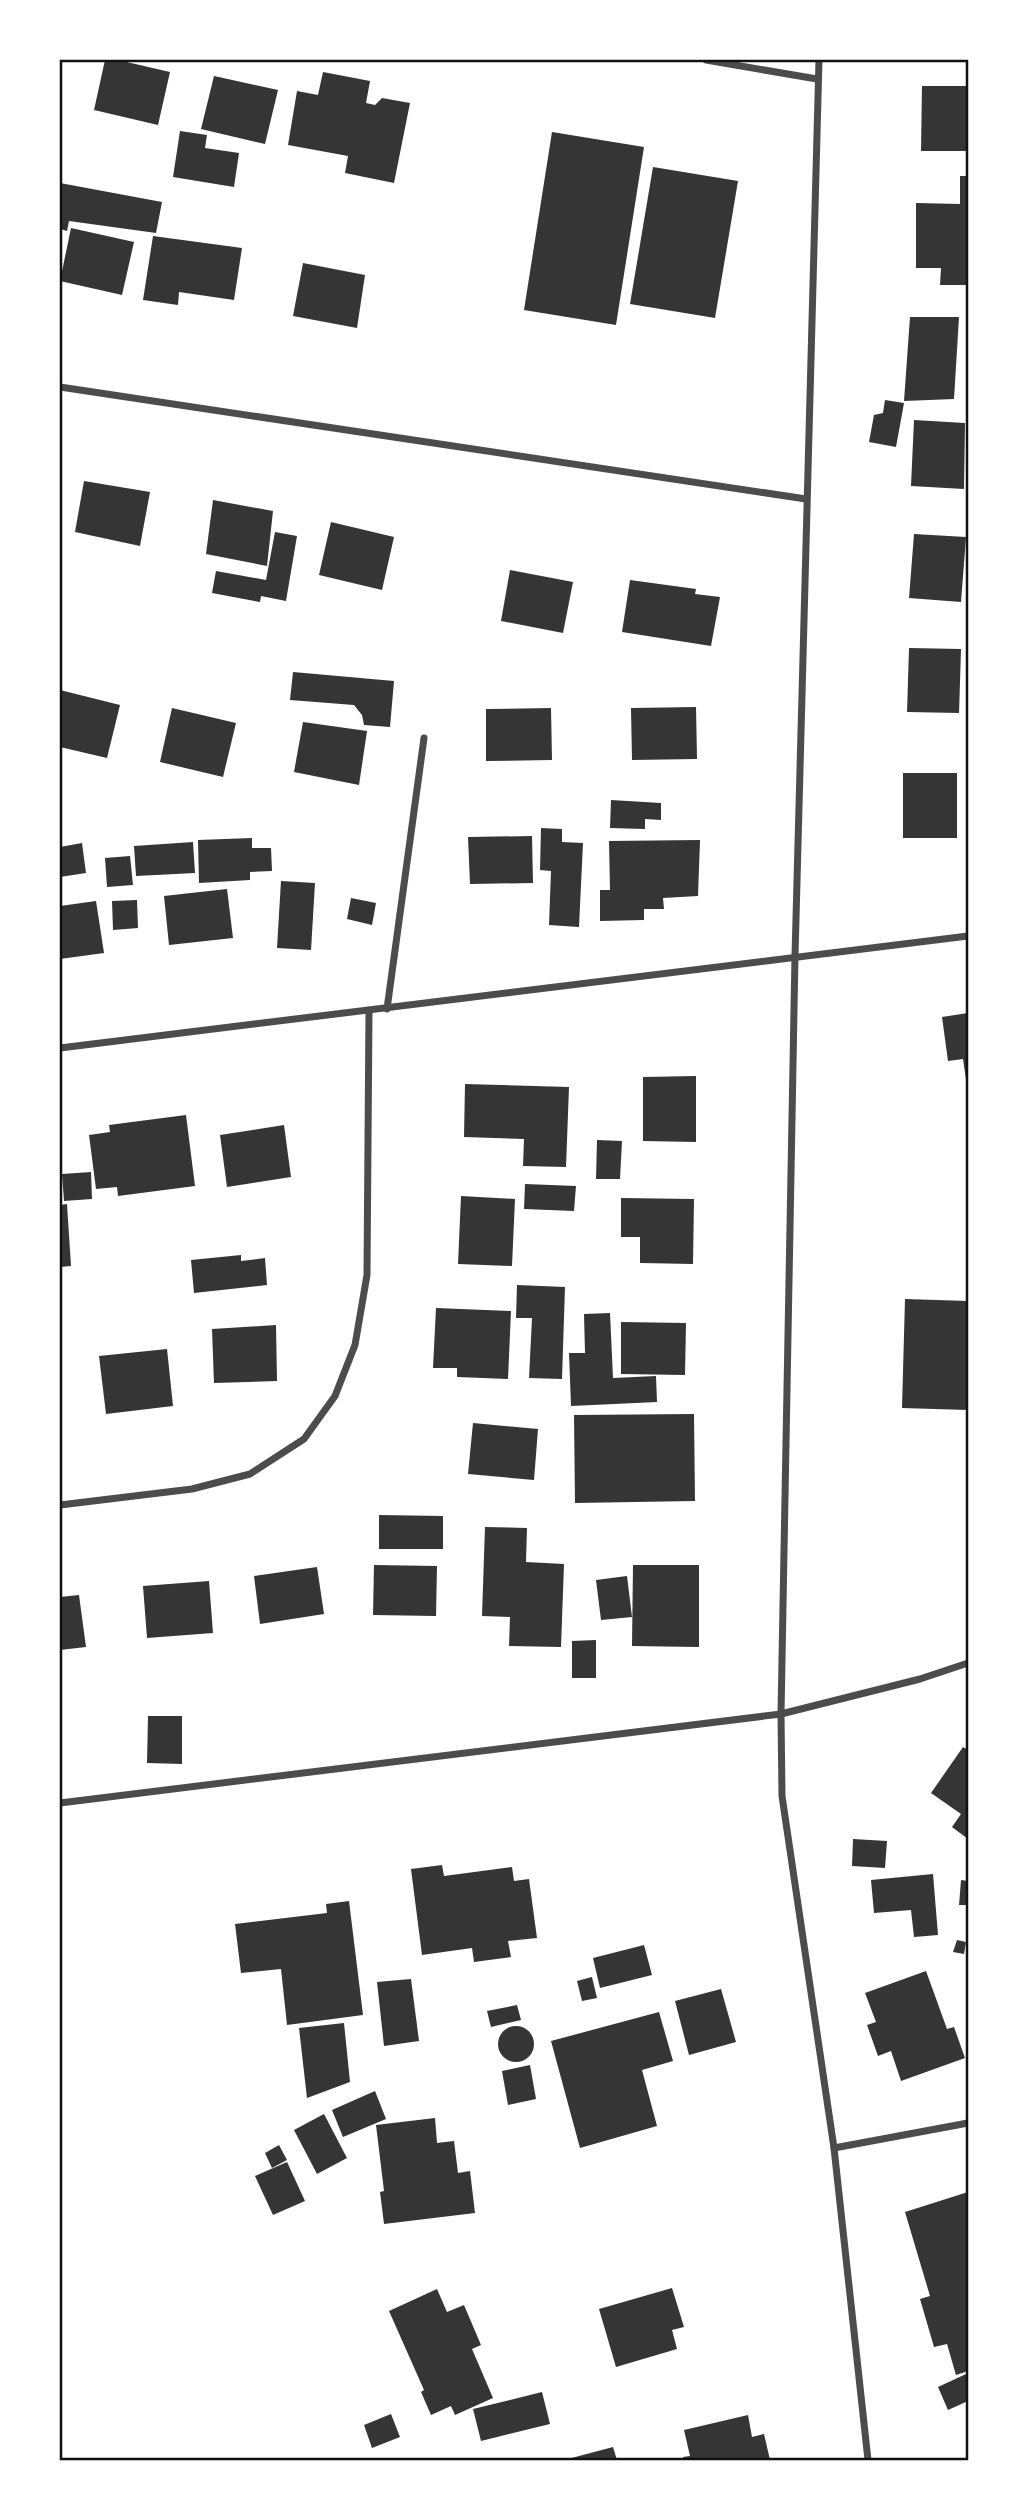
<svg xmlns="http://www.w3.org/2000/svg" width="1028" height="2520" viewBox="0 0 1028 2520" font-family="'Roboto Condensed',sans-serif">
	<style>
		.building { fill: #353535 }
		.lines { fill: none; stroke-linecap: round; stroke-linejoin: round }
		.minor { stroke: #4c4c4c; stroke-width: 7 }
		.neatline { fill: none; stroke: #111; stroke-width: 2.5 }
	</style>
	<rect width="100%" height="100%" fill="#fff"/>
	<!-- building -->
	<g class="building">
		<path d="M105,60h13l52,12 -12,53 -64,-15z"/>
		<path d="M323,72l47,9 -4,22 9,2 7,-7 28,5 -16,80 -49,-10 3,-17 -60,-11 9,-54 21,4z"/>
		<path d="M214,76l64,14 -13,54 -64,-15z"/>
		<path d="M922,86h46v65h-47z"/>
		<path d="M180,131l27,4 -2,13 34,5 -5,34 -61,-10z"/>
		<path d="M552,132l92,15 -28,178 -92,-15z"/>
		<path d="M653,167l85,14 -23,137 -85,-14z"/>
		<path d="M960,176h8v109h-28l1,-17h-25v-65l44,1z"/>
		<path d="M60,183l102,19 -6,31 -87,-12 -2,10 -7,-2z"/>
		<path d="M71,228l63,14 -12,53 -62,-14z"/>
		<path d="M153,236l89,12 -8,52 -55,-8 -1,13 -35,-5z"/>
		<path d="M303,263l62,12 -8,53 -64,-12z"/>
		<path d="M910,317h49l-5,82 -50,2z"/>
		<path d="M885,400l19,3 -8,44 -27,-5 5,-27 9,-2z"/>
		<path d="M914,420l51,3 -1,66 -53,-3z"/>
		<path d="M84,481l66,11 -10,54 -65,-14z"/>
		<path d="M213,500l60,11 -6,55 -61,-12z"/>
		<path d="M331,522l63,15 -12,53 -63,-15z"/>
		<path d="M275,532l22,4 -11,65 -25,-5 -1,6 -48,-9 4,-22 50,9z"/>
		<path d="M914,534l52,3 -5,65 -52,-4z"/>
		<path d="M510,570l63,12 -10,51 -62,-12z"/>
		<path d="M630,580l66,9 -1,5 25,3 -9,49 -89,-14z"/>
		<path d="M909,648l52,1 -2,64 -52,-1z"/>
		<path d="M293,672l101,9 -4,46 -26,-2 -2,-10 -8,-10 -64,-5z"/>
		<path d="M60,690l60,15 -13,53 -47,-11z"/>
		<path d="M696,707l1,52 -65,1 -1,-52z"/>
		<path d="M172,708l64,15 -13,54 -63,-15z"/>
		<path d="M551,708l1,52 -66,1v-52z"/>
		<path d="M303,722l64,9 -8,54 -65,-13z"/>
		<rect x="903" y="773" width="54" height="65"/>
		<path d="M611,800l50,3v17l-16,-1v10l-35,-1z"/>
		<path d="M541,828l21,1v13l21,1 -4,84 -30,-2 2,-54 -11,-1z"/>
		<path d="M532,836l1,47 -63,1 -2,-47z"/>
		<path d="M252,838v10h19l1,23 -22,1v8l-51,3 -1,-43z"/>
		<path d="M700,840l-2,56 -35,2 1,11h-20v11l-44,1v-31h10l-1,-49z"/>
		<path d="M193,842l2,31 -59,3 -2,-30z"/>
		<path d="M82,843l4,30 -26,4v-30z"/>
		<path d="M130,856l3,29 -26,2 -2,-29z"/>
		<path d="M281,881l34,2 -4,67 -34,-2z"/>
		<path d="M227,889l6,49 -64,7 -5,-49z"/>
		<path d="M351,898l25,5 -4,22 -25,-6z"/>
		<path d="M137,900l1,28 -25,2 -1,-29z"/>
		<path d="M96,901l8,52 -44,6v-53z"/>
		<path d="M968,1013v73h-1l-4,-27 -15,2 -6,-44z"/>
		<path d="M696,1076v66l-53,-1v-64z"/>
		<path d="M465,1084l104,3 -3,80 -43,-1 1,-27 -60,-2z"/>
		<path d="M186,1115l9,71 -77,10 -1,-9 -21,2 -7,-54 21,-3 -1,-7z"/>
		<path d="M284,1125l7,52 -64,10 -7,-52z"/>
		<path d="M597,1140l25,1 -2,38h-24z"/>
		<path d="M91,1172l1,27 -28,2 -2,-27z"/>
		<path d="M525,1184l51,2 -2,25 -50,-2z"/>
		<path d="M461,1196l54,3 -3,67 -54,-2z"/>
		<path d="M621,1198l73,1 -1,65 -53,-1v-26h-19z"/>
		<path d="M67,1204l4,62 -11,1v-62z"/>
		<path d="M241,1255v6l24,-3 2,27 -73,8 -3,-33z"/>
		<path d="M517,1285l48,2 -3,92 -33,-1 3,-60h-16z"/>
		<path d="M905,1299l63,2v109l-66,-2z"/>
		<path d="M436,1308l75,3 -3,68 -51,-2v-9h-24z"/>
		<path d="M610,1313l3,65 43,-2 1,26 -86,4 -2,-53h16l-1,-39z"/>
		<path d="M621,1322l65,1 -1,52 -64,-1z"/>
		<path d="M276,1325l1,56 -63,2 -2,-54z"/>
		<path d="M167,1349l6,57 -67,8 -7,-58z"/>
		<path d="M694,1414l1,87 -120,2 -1,-88z"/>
		<path d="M473,1423l65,6 -4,51 -66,-6z"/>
		<path d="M379,1515l64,1v33h-64z"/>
		<path d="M485,1527l42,1 -1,34 38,2 -3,83 -52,-1 1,-29 -28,-1z"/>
		<path d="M374,1565l63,1 -1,50 -63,-1z"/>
		<path d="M633,1565h66v82l-67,-1z"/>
		<path d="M317,1567l7,47 -64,10 -6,-48z"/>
		<path d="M627,1576l5,41 -31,3 -5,-40z"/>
		<path d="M209,1581l4,52 -66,5 -4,-52z"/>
		<path d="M79,1595l7,52 -26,3v-53z"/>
		<path d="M596,1640v38h-24v-37z"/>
		<path d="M148,1716h34v48l-35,-1z"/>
		<path d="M963,1747l5,3v89l-16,-12 9,-13 -30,-21z"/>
		<path d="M853,1839l34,2 -2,27 -33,-2z"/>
		<path d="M442,1865l2,11 68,-9 2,14 15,-2 8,59 -29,3 3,16 -37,5 -2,-14 -50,7 -11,-86z"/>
		<path d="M933,1874l5,61 -24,2 -3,-27 -37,3 -3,-33z"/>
		<path d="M961,1880l7,1v24h-9z"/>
		<path d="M349,1901l14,114 -76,10 -6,-56 -40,4 -6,-49 92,-11 -1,-9z"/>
		<path d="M957,1940l9,2 -2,12 -11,-2z"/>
		<path d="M644,1945l8,30 -52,13 -7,-30z"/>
		<path d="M926,1971l21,58 7,-2 11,31 -64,23 -10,-30 -13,5 -11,-31 9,-3 -11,-29z"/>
		<path d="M592,1977l5,21 -15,3 -5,-20z"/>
		<path d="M411,1979l8,62 -35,5 -7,-64z"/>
		<path d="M721,1989l15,53 -47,13 -14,-54z"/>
		<path d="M517,2005l4,15 -30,7 -4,-16z"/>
		<path d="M659,2012l14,49 -31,9 15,56 -77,22 -29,-107z"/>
		<path d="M344,2023l6,59 -43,16 -8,-70z"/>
		<circle cx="516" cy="2044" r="18"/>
		<path d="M530,2065l6,34 -28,6 -6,-34z"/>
		<path d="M375,2091l11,28 -43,18 -11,-27z"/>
		<path d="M324,2114l23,44 -30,16 -23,-44z"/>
		<path d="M435,2118l2,25 17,-2 4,32 12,-2 5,42 -91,11 -4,-32 4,-1 -8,-66z"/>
		<path d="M279,2145l8,15 -15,8 -7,-15z"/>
		<path d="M287,2162l18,39 -32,14 -18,-39z"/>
		<path d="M968,2192v179l-12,4 -9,-31 -13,3 -14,-48 10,-3 -25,-84z"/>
		<path d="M672,2288l12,39 -12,3 5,19 -61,18 -17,-58z"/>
		<path d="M437,2289l10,23 17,-7 17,40 -9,4 21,49 -38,17 -4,-9 -20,9 -10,-23 3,-2 -35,-79z"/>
		<path d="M966,2374l2,6v21l-20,9 -10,-23z"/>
		<path d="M542,2392l8,32 -69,17 -8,-32z"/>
		<path d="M391,2414l9,23 -28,11 -8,-23z"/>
		<path d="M748,2415l4,22 12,-3 6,26h-86l-1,-3 7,-1 -6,-26z"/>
		<path d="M613,2447l4,13h-53z"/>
	</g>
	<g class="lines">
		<!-- minor -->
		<g class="minor">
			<path d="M706,60l111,19"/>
			<path d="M819,60l-24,896 -14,758 1,82 52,352 34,312"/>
			<path d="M60,387l746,112"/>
			<path d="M387,1009l37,-271"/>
			<path d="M60,1048l908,-112"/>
			<path d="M60,1505l132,-16 58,-15 54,-35 31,-43 20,-51 12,-70 2,-264"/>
			<path d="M60,1803l721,-89 139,-35 48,-16"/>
			<path d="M834,2148l134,-25"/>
		</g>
	</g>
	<!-- border -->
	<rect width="1028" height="2520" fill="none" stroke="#ffffff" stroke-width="122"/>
	<rect x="61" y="61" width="906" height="2398" class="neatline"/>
</svg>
